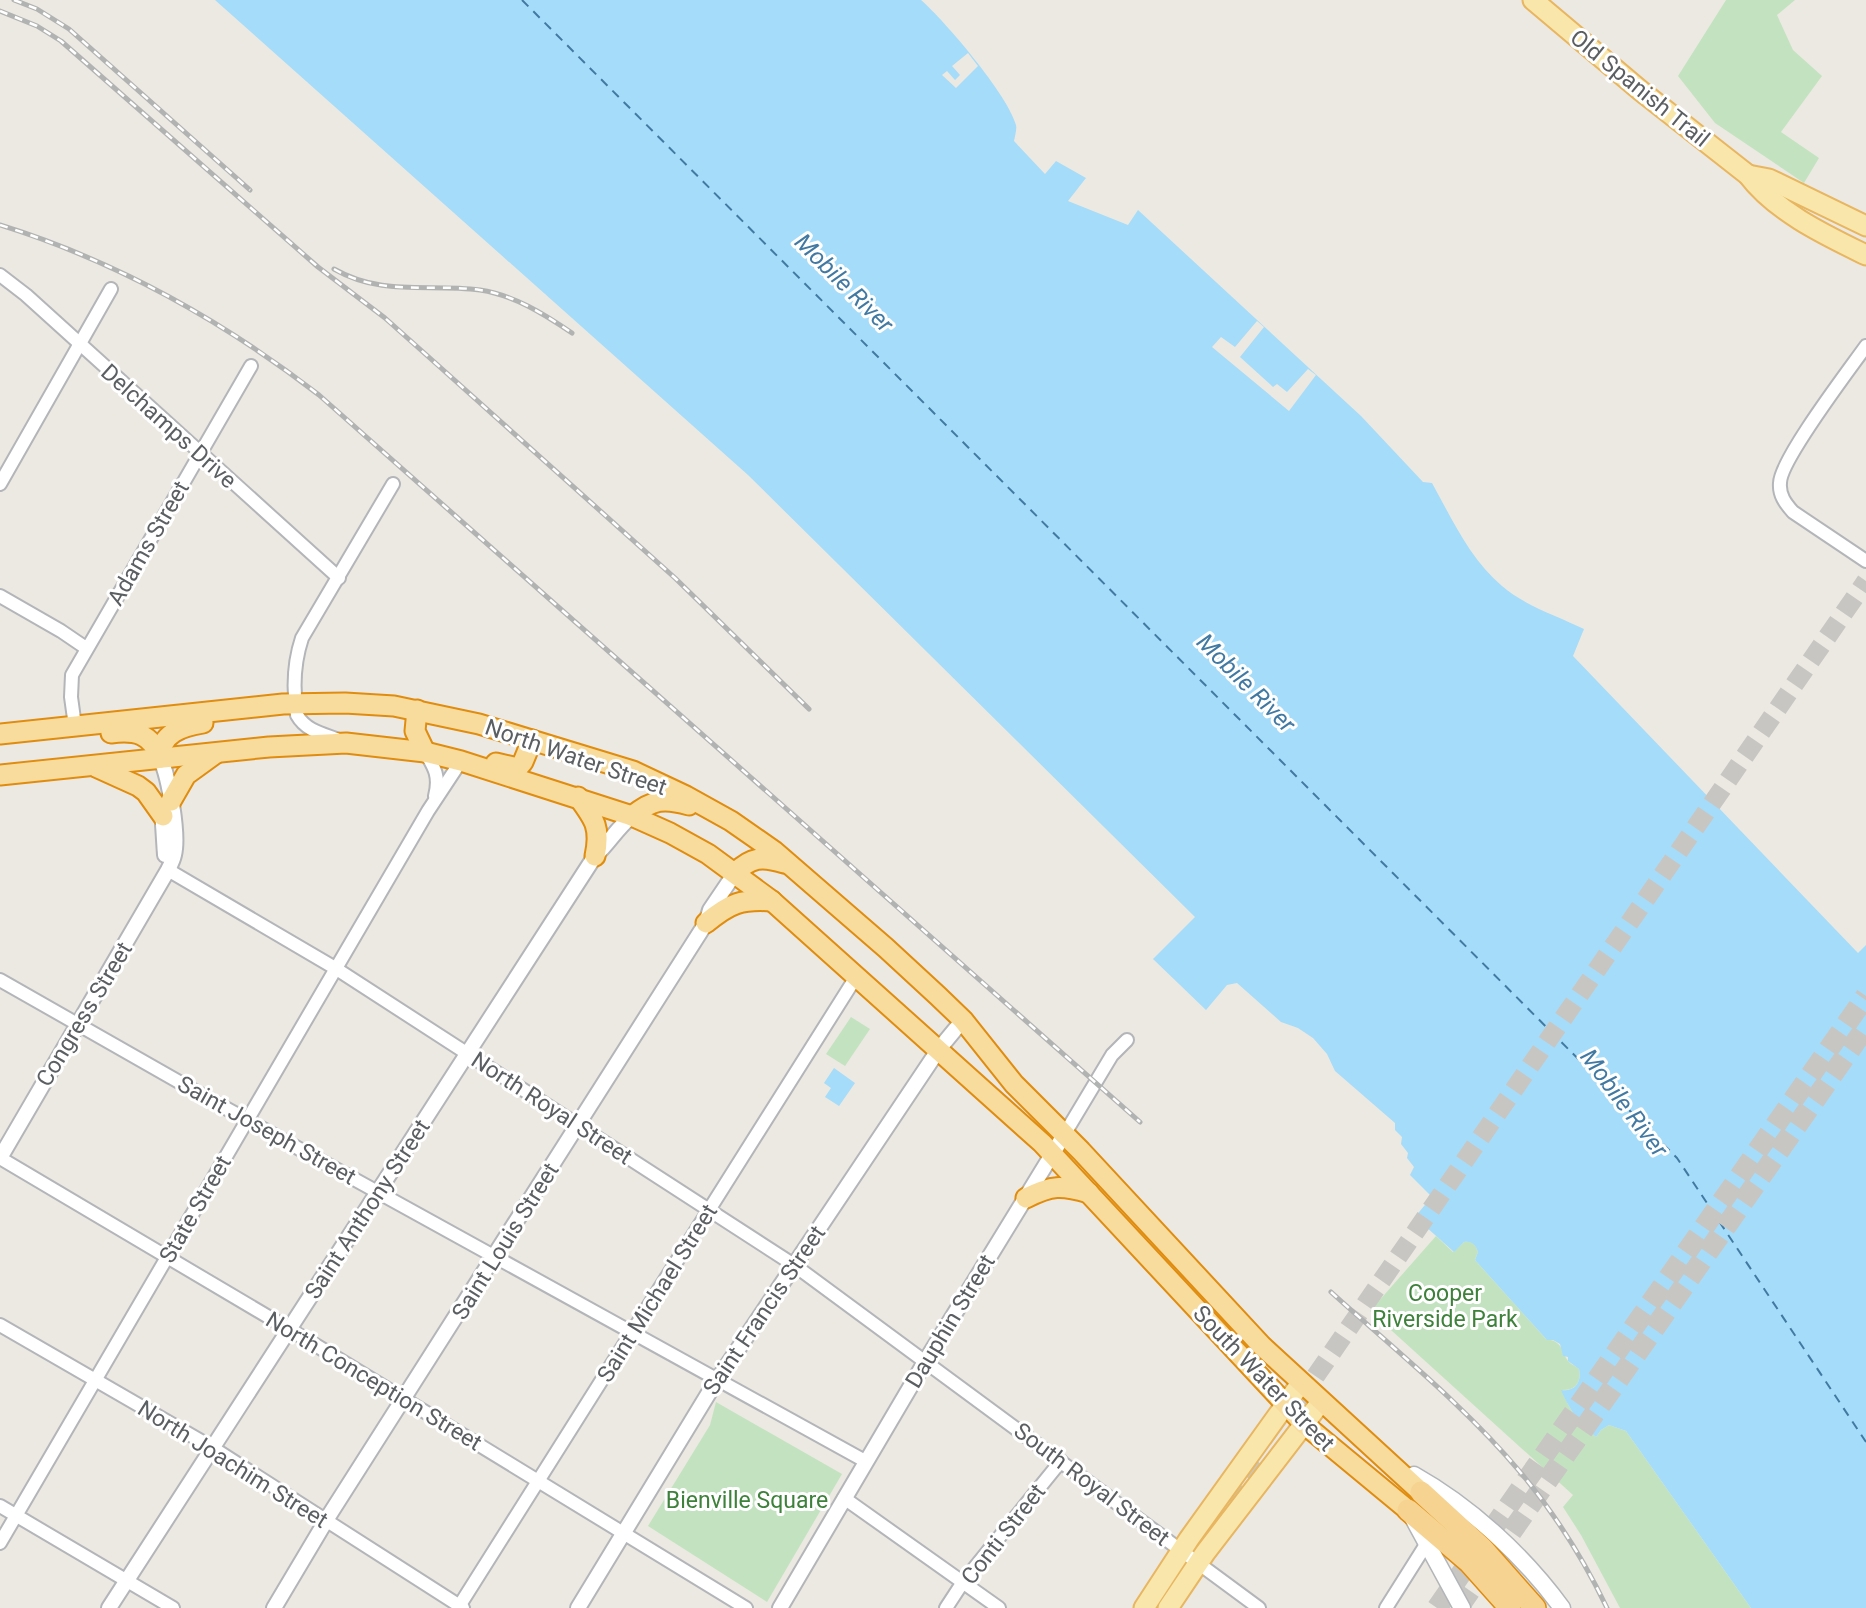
<svg xmlns="http://www.w3.org/2000/svg" width="1866" height="1608" viewBox="0 0 1866 1608" font-family="Roboto,sans-serif">
	<style>
		.green { fill: #c3e3c0 }
		.water { fill: #a5dcf9 }
		.pier { fill: #ece9e2 }
		.lines { fill: none; stroke-linecap: round; stroke-linejoin: round }
		.ferry { stroke: #4179a2; stroke-width: 2; stroke-dasharray: 9 7; stroke-linecap: butt }
		.primary-tunnel { stroke: #c8c6c2; stroke-width: 19; stroke-dasharray: 19 10; stroke-linecap: butt }
		.motorway-tunnel { stroke: #c8c6c2; stroke-width: 21; stroke-dasharray: 21 10; stroke-linecap: butt }
		.minor-casing { stroke: #b3b5b9; stroke-width: 16 }
		.tertiary-casing { stroke: #b3b5b9; stroke-width: 18 }
		.secondary-casing { stroke: #b2b6b9; stroke-width: 19 }
		.primary-casing { stroke: #e8b560; stroke-width: 23 }
		.trunk-casing { stroke: #e08c0f; stroke-width: 23 }
		.motorway-casing { stroke: #e08c0f; stroke-width: 24 }
		.minor { stroke: #fff; stroke-width: 12 }
		.tertiary { stroke: #fff; stroke-width: 14 }
		.secondary { stroke: #fff; stroke-width: 16 }
		.primary { stroke: #f9e6aa; stroke-width: 19 }
		.trunk { stroke: #f8dc9d; stroke-width: 19 }
		.motorway { stroke: #f6d390; stroke-width: 21 }
		.rail-casing { stroke: #b1b2b2; stroke-width: 5 }
		.rail { stroke: #fff; stroke-width: 2.5; stroke-dasharray: 8; stroke-linecap: butt }
		.labels { text-anchor: middle; stroke-width: 6; stroke-linejoin: round; paint-order: stroke }
		.street-label { font-size: 23px; fill: #5b5f62; stroke: #fff }
		.park-label { font-size: 23px; fill: #3d813a; stroke: #fff }
		.water-label { font-size: 24px; font-style: italic; fill: #4179a2; stroke: #fff }
	</style>
	<rect width="100%" height="100%" fill="#ece9e2"/>
	<!-- green -->
	<g class="green">
		<path d="M1726,0h69l-18,15 16,35 29,26 -41,56 38,26 -15,25 -89,-60 -37,-47z"/>
		<path d="M851,1017l19,12 -25,37 -19,-12z"/>
		<path d="M1436,1236l17,16 11,-10c8,-1 12,2 14,10l-3,8 71,79c18,2 15,14 23,23 3,3 7,4 10,7 3,13 -4,22 -17,21 7,20 17,34 34,47l5,-7 8,-5 17,6 125,177h-131l-39,-73 -18,-28 10,-12 -203,-184z"/>
		<path d="M716,1402l126,72 -75,128 -119,-76 62,-101z"/>
	</g>
	<!-- water -->
	<g class="water">
		<path d="M215,0h706c24,21 87,95 95,125 1,4 -1,11 -2,16l31,33 11,-13 30,17 -18,23 60,24 10,-15 223,206 62,66 9,1c20,36 38,76 70,103 23,20 56,30 82,43l-11,27 285,297 8,-8v663h-115l-125,-177 -17,-6 -8,5 -5,7c-17,-13 -27,-28 -35,-47 14,2 21,-8 18,-21l-11,-8v-4l-5,-1 -3,-12 -7,-4h-6l-72,-80 3,-8c-2,-7 -6,-11 -14,-10l-10,10 -39,-35 14,-17 1,-5 -20,-20 4,-8 -7,-9 1,-5 -7,-9 1,-7 -7,-7v-7l-60,-52 -8,-17 -14,-16 -15,-10 -17,-6 -44,-39 -10,2 -21,25 -53,-51 42,-42 -447,-442z"/>
		<path d="M834,1068l21,15 -16,23 -14,-9 6,-9 -7,-5z"/>
	</g>
	<!-- pier -->
	<g class="pier">
		<path d="M968,53l10,13 -22,22 -14,-13 5,-4 8,9 5,-5 -8,-9z"/>
		<path d="M1257,321l7,6 -24,30 33,30 4,-3 10,8 21,-23 8,6 -27,36 -77,-64 9,-10 14,10z"/>
	</g>
	<g class="lines">
		<!-- ferry -->
		<path class="ferry" d="M522,0l1155,1158 189,284"/>
		<!-- primary-tunnel -->
		<g class="primary-tunnel">
			<path d="M1299,1400l567,-819"/>
			<path d="M1180,1572l77,-113"/>
		</g>
		<!-- motorway-tunnel -->
		<g class="motorway-tunnel">
			<path d="M1437,1608l429,-612"/>
			<path d="M1458,1608l408,-581"/>
		</g>
		<defs>
			<g id="minor">
				<path d="M0,275l26,20 313,283"/>
				<path d="M1866,346c-17,24 -86,114 -86,137 -1,12 5,20 13,29l73,49"/>
				<path d="M0,484l111,-195"/>
				<path d="M0,596l61,35 25,17"/>
				<path d="M75,726l-4,-29 1,-22 179,-309"/>
				<path d="M339,740c-16,-6 -33,-9 -42,-25 -4,-25 -3,-53 5,-77l91,-154"/>
				<path d="M425,752c10,16 15,25 10,44"/>
				<path d="M168,870l167,98 459,297 465,343"/>
				<path d="M0,980l209,119 656,362"/>
				<path d="M1064,1135l48,-80 15,-15"/>
				<path d="M0,1158l304,180 442,270"/>
				<path d="M0,1325l213,123 250,160"/>
				<path d="M844,1498l155,110"/>
				<path d="M0,1506l173,102"/>
				<path d="M0,1543l428,-732 33,-50"/>
				<path d="M458,1608l398,-631"/>
				<path d="M946,1608l17,-26 98,-121"/>
				<path d="M1386,1608l41,-65"/>
			</g>
			<g id="tertiary">
				<path d="M162,809l3,46"/>
				<path d="M0,1158l168,-288c2,-4 5,-10 6,-15 5,-20 -5,-79 -14,-97"/>
				<path d="M109,1608l486,-752c14,-13 22,-28 37,-40"/>
				<path d="M274,1608l56,-94 376,-591 4,-13 25,-37"/>
				<path d="M578,1608l132,-217 229,-342 24,-29"/>
				<path d="M780,1608l145,-246 139,-227"/>
			</g>
			<g id="secondary">
				<path d="M1414,1475c57,32 110,81 148,133"/>
				<path d="M1413,1518l49,90"/>
			</g>
			<g id="primary">
				<path d="M1533,0l108,91 107,84c28,37 77,60 118,80"/>
				<path d="M1748,175l21,4 97,47"/>
				<path d="M1144,1608l45,-69 112,-156"/>
				<path d="M1168,1608l37,-55 116,-151"/>
			</g>
			<g id="trunk">
				<path d="M417,710l-2,21 10,21"/>
				<path d="M111,733c24,-3 40,0 49,25"/>
				<path d="M0,734l283,-30 62,-1 49,3 85,18 154,47 53,25 45,25 43,30 112,97 52,48 25,24 51,64 67,67 181,195 159,146"/>
				<path d="M160,758c0,-25 23,-32 43,-35"/>
				<path d="M496,763l22,5 5,-6 9,-22"/>
				<path d="M96,767l42,19 8,6 17,24"/>
				<path d="M0,775l269,-28 77,-4 79,9 36,9 171,55 38,17 38,21 64,47 270,242 262,281 104,86"/>
				<path d="M578,797c17,23 23,31 17,59"/>
				<path d="M171,801l15,-26 29,-21"/>
				<path d="M632,816c21,-17 32,-18 57,-11"/>
				<path d="M735,873c16,-16 27,-17 49,-10"/>
				<path d="M706,923c24,-20 35,-24 66,-22"/>
				<path d="M1026,1198c26,-13 35,-13 63,-5"/>
			</g>
			<g id="motorway">
				<path d="M1421,1492l61,56 53,60"/>
				<path d="M1408,1510l61,52 41,46"/>
			</g>
		</defs>
		<!-- minor casing -->
		<use href="#minor" class="minor-casing"/>
		<!-- tertiary casing -->
		<use href="#tertiary" class="tertiary-casing"/>
		<!-- secondary casing -->
		<use href="#secondary" class="secondary-casing"/>
		<!-- primary casing -->
		<use href="#primary" class="primary-casing"/>
		<!-- trunk casing -->
		<use href="#trunk" class="trunk-casing"/>
		<!-- motorway casing -->
		<use href="#motorway" class="motorway-casing"/>
		<!-- minor -->
		<use href="#minor" class="minor"/>
		<!-- tertiary -->
		<use href="#tertiary" class="tertiary"/>
		<!-- secondary -->
		<use href="#secondary" class="secondary"/>
		<!-- primary -->
		<use href="#primary" class="primary"/>
		<!-- trunk -->
		<use href="#trunk" class="trunk"/>
		<!-- motorway -->
		<use href="#motorway" class="motorway"/>
		<defs>
			<g id="rail">
				<path d="M14,0l23,9 32,20 181,161"/>
				<path d="M0,11l37,15 24,15 257,226 67,51 56,50 234,210 134,131"/>
				<path d="M0,225c116,36 223,96 319,170l821,727"/>
				<path d="M334,269c49,28 94,14 146,21 34,5 64,24 92,43"/>
				<path d="M1331,1292c64,58 134,114 190,181 34,41 63,87 86,135"/>
			</g>
		</defs>
		<!-- rail casing -->
		<use href="#rail" class="rail-casing"/>
		<!-- rail -->
		<use href="#rail" class="rail"/>
	</g>
	<g class="labels">
		<!-- street labels -->
		<g class="street-label">
			<text transform="translate(1640 88) rotate(39)" y="8">Old Spanish Trail</text>
			<text transform="translate(169 426) rotate(42)" y="8">Delchamps Drive</text>
			<text transform="translate(148 543) rotate(-60)" y="8">Adams Street</text>
			<text transform="translate(576 757) rotate(19)" y="8">North Water Street</text>
			<text transform="translate(84 1014) rotate(-59)" y="8">Congress Street</text>
			<text transform="translate(552 1108) rotate(33)" y="8">North Royal Street</text>
			<text transform="translate(267 1130) rotate(29)" y="8">Saint Joseph Street</text>
			<text transform="translate(195 1209) rotate(-60)" y="8">State Street</text>
			<text transform="translate(367 1209) rotate(-57)" y="8">Saint Anthony Street</text>
			<text transform="translate(505 1241) rotate(-58)" y="8">Saint Louis Street</text>
			<text transform="translate(657 1293) rotate(-58)" y="8">Saint Michael Street</text>
			<text transform="translate(764 1310) rotate(-56)" y="8">Saint Francis Street</text>
			<text transform="translate(950 1321) rotate(-59)" y="8">Dauphin Street</text>
			<text transform="translate(1264 1378) rotate(46)" y="8">South Water Street</text>
			<text transform="translate(374 1381) rotate(31)" y="8">North Conception Street</text>
			<text transform="translate(233 1464) rotate(32)" y="8">North Joachim Street</text>
			<text transform="translate(1092 1484) rotate(37)" y="8">South Royal Street</text>
			<text transform="translate(1003 1534) rotate(-52)" y="8">Conti Street</text>
		</g>
		<!-- park labels -->
		<g class="park-label">
			<text x="1445" y="1301">Cooper<tspan x="1445" dy="26">Riverside Park</tspan></text>
			<text x="747" y="1508">Bienville Square</text>
		</g>
		<!-- water labels -->
		<g class="water-label">
			<text transform="translate(844 283) rotate(45)" y="8">Mobile River</text>
			<text transform="translate(1246 683) rotate(45)" y="8">Mobile River</text>
			<text transform="translate(1624 1103) rotate(53)" y="8">Mobile River</text>
		</g>
	</g>
</svg>
